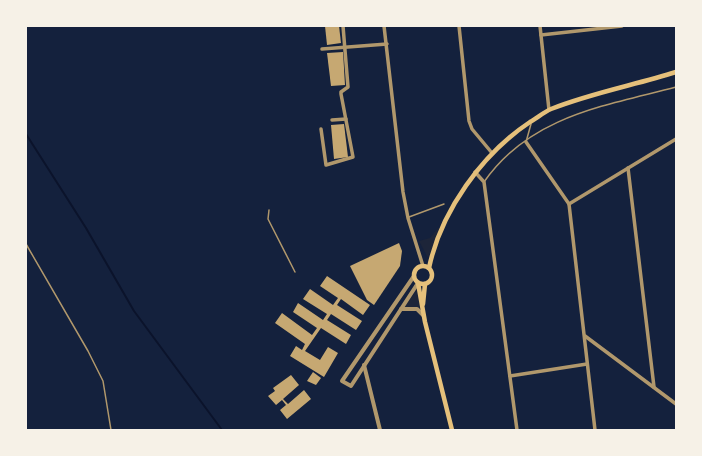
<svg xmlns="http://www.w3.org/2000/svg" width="702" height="456" viewBox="0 0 702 456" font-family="'Nunito Sans',sans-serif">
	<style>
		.green { fill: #1d2539 }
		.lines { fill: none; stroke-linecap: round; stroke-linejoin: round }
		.stream { stroke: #0b132b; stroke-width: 2 }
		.building { fill: #c6a872 }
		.service { stroke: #b1986c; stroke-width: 1.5 }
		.minor { stroke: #b1986c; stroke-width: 3.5 }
		.tertiary { stroke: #b1986c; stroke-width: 4 }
		.secondary { stroke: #e5c07b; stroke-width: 4.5 }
	</style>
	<rect width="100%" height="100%" fill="#14213d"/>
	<!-- green -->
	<g class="green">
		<path d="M438,228l2,1 -12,29 -9,-17 11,-3z"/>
		<path d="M417,290l4,21 -4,-4h-13z"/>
	</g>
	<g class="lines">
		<!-- stream -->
		<path class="stream" d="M26,134l60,94 48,83 88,119"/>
	</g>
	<!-- building -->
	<g class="building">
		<path d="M325,26h14l2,17 -14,2z"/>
		<path d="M343,52l2,33 -14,1 -4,-33z"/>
		<path d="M344,124l4,33 -14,2 -3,-34z"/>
		<path d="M399,243l3,8 -2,15 -26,39 -7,-5 -17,-34z"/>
		<path d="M327,276l43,29 -7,10 -22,-16 -4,6 25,16 -6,9 -25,-16 -4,6 24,15 -5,9 -25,-16 -16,23 15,9 8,-13 10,6 -14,24 -34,-21 6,-10 6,4 3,-6 -30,-21 7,-10 30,22 5,-7 -24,-16 5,-9 25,17 4,-6 -24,-15 7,-10 23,16 5,-7 -18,-12z"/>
		<path d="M313,372l8,6 -5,7 -9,-4z"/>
		<path d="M291,375l8,10 -16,14 5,5 16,-14 7,9 -24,20 -7,-9 6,-5 -4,-5 -6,5 -8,-9 7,-5 -2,-3z"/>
	</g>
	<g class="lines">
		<!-- service -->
		<g class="service">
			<path d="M526,142l5,-18"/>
			<path d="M484,182c46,-66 120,-76 192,-95"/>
			<path d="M269,210l-1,9 27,53"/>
			<path d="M409,217l35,-13"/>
			<path d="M26,244l62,107 15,30 8,49"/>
		</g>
		<!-- minor -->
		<g class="minor">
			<path d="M384,26l19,166 5,26 15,48"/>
			<path d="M459,26l10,95 3,8 20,24"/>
			<path d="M540,26l9,84"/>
			<path d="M541,35l81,-9"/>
			<path d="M322,49l65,-5"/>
			<path d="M332,120l14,-1"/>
			<path d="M321,129l5,36 27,-8 -12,-63v-2l7,-5 -5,-61"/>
			<path d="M526,142l43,62 26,226"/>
			<path d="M628,168l26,219"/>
			<path d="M475,172l9,10 33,248"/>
			<path d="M569,204l107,-65"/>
			<path d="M585,336l91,68"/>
			<path d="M510,376l77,-12"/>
		</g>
		<!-- tertiary -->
		<g class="tertiary">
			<path d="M414,276l-72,105 9,5 67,-103"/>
			<path d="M401,309h16l7,7"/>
			<path d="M364,365l16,65"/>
		</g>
		<!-- secondary -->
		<g class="secondary">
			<circle cx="423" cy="275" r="9"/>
			<path d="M429,268c12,-57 53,-114 101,-146 7,-4 14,-10 21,-13 40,-16 84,-24 125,-37"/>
			<path d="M418,283l7,39 27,108"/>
			<path d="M423,304l2,-20"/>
		</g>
	</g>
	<!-- border -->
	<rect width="702" height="456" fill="none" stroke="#f6f1e7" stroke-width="54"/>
</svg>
